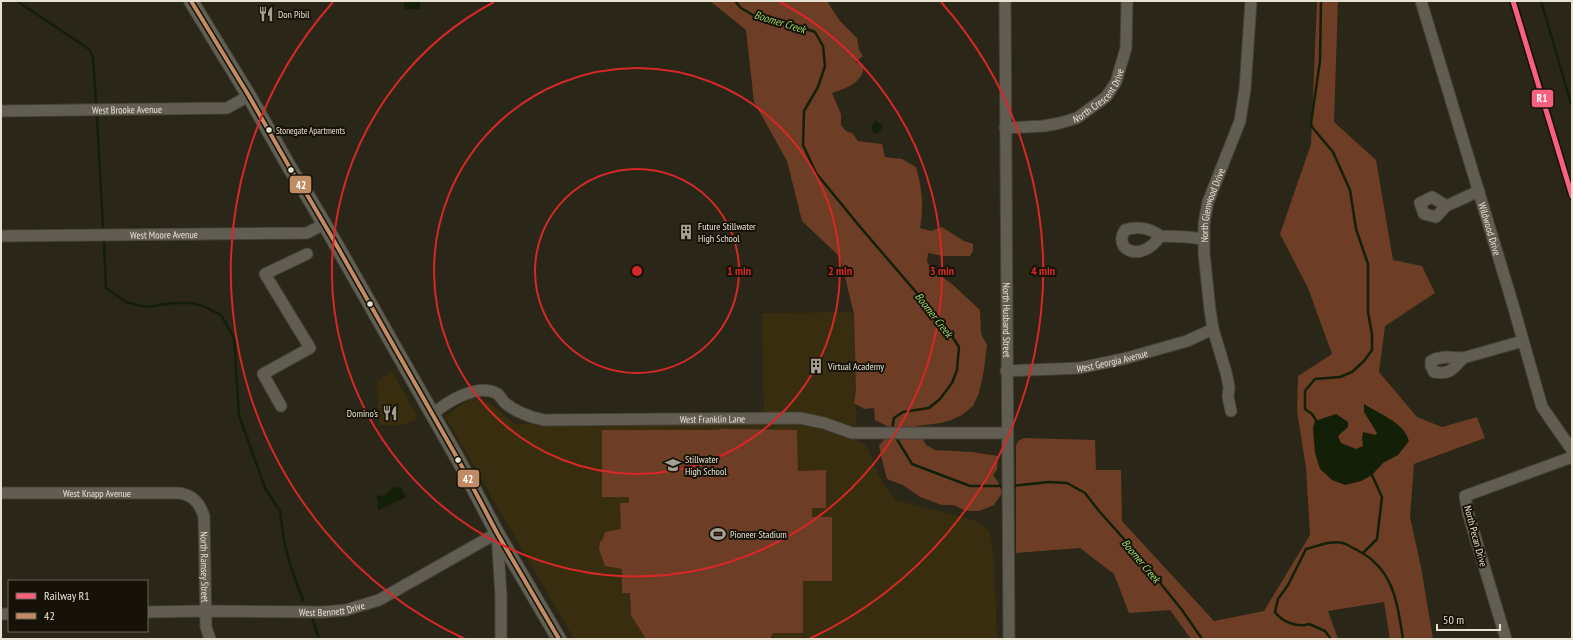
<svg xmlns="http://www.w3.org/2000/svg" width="1573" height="640" viewBox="0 0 1573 640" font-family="'PT Sans Narrow',sans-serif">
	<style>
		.built { fill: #382d0e }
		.green { fill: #6d3d25 }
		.water { fill: #131f07 }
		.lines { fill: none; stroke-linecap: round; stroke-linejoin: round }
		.stream { stroke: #131f07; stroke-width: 2.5 }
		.minor-casing { stroke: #454136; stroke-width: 13 }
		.major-casing { stroke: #454136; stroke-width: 16 }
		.minor { stroke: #615d52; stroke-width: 11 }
		.major { stroke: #615f51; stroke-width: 14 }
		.bus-1-casing { stroke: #161208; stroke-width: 7 }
		.bus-1 { stroke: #c18c65; stroke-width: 4 }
		.rail-1-casing { stroke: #161208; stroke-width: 8 }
		.rail-1 { stroke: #f8607d; stroke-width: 5 }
		.ring { fill: none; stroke: #d62828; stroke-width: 2 }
		.bus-dot { fill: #e7e1d2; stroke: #161208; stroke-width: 1.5 }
		.labels { text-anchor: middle; stroke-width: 4; stroke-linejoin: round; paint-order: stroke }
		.bus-label { font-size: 9px; fill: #e7e1d2; stroke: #161208; text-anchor: start }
		.poi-label { font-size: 10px; fill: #e7e1d2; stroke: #161208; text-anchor: start }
		.street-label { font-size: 10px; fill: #e7e1d2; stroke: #161208 }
		.water-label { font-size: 11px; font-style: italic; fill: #9ed76b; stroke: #161208 }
		.centre { fill: #d62828; stroke: #161208; stroke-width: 2 }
		.ring-label { font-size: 12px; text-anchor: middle; font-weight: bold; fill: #d62828; stroke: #161208; stroke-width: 4; stroke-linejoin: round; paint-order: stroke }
		.line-badge { stroke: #161208; stroke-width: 1.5 }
		.badge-label { font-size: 11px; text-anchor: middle; font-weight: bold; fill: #fff }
	</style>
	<rect width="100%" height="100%" fill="#2a2618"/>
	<!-- built -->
	<g class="built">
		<path d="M856,312v128l10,5 17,39 13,16 82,21 12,11 4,28 3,79h-423l-129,-223 25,-17h12l16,10 16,15h250l-2,-111z"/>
		<path d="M392,371l25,45 -3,5 -12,4h-23l-2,-44z"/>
	</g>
	<!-- green -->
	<g class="green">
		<path d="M710,1h117l12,19 18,18 2,12 4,6 -8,6 9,4c-2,17 -17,22 -32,27l9,21v11l5,6 6,2 6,8 24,3 3,13 17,2 14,8c6,21 8,40 4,61l11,3 11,-4 22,14 9,3v7l-3,5h-27l-15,-3 -1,9 7,9 18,13 28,26 1,24 6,11 -3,25 -5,23 -6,13 -11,9 -11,5 -10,3 -25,3 10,19 9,5 37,2 26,4 -1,14 -4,5 5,7 4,11 -8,12 -15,6h-13l-12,-6h-12l-22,-8 -17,-12 -16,-6 -4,-15 -4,-19 9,-9 1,-9 -14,-7 -1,-12 -10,1 -10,-6 2,-13 -2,-76 -14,-57 -38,-36 -15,-60 -33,-59 -8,-72z"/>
		<path d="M1317,1h21l-4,121 42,38 17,100 29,6 13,27 -50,33 -6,46 38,45 25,10 35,-10 8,21 -71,26 -4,53 11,50 12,72h-43l-6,-37 -56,9 10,28h-147l-21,-29 -41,3 -15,-39 -34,-26 -64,5v-107l2,-5 6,-3 71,2 1,30h25l1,51 92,100 50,-10 46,-76 -4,-67 -9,-57 1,-35 34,-22 -24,-66 -28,-54 31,-90z"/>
		<path d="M724,429l73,1 1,41 28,-1v38h-14v9h20v64h-29v52h-30l-3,6h-124l-15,-24 -1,-22h-8v-24l-17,-3 -6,-17 1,-8h2l3,-9 16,-3 -1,-26h9v-6h-27v-67h108z"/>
	</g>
	<!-- water -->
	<g class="water">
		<path d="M404,2h16v7h-15z"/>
		<path d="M875,120l7,5v3l-5,6 -4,-2 -2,-4z"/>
		<path d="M1364,404c15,10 40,18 45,37l-11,14 -15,8 -11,12 -11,6 -16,4 -13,-5 -12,-11 -5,-16 -2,-25 2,-7 21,-7 12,8v5l-10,9 3,7 15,6 7,-3 -1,-8 1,-6 13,3 1,-2 -13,-21z"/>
		<path d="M394,487l7,1 5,9 -27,13 -2,-5 2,-2 -3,-6 2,-2c8,4 11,-5 16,-8z"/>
	</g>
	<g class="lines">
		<!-- stream -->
		<g class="stream">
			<path d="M17,1l72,48 4,8 3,47"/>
			<path d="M735,1l6,7 17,10 45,10 12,4 8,14 2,20 -7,21 -14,24 -1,34 13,28 45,55 85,99 13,20 -2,23 -5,13 -12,16 -11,9 -26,4 -9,6 -2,11"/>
			<path d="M1541,1l31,106"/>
			<path d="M97,118l6,110"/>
			<path d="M104,242l2,46 20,14 20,5 27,-4h18l12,3 18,9 13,23 5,77 26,73 15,23 4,30 7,27 12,32"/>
			<path d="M1317,422l-5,-8 -7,-5v-18l10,-12 25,-2 12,-5 12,-11 8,-11v-16l-4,-22v-48l-12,-35 -6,-39 -17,-38 -21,-25 -1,-4 9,-62 1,-60"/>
			<path d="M895,436l17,28 58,22h35"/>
			<path d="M1010,486l39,-4 18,1 18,10 14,18 33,37 50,62 20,29"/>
			<path d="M1363,553l14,-14 5,-42 -10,-22 -2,-2"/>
			<path d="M313,620l6,19"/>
			<path d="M1331,639l-6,-8 -16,-7c-11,4 -27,-2 -34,-12l3,-13 10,-14 18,-36c11,-3 26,-9 37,-6 4,1 9,5 14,7 37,19 40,52 46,89"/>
		</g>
		<defs>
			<g id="minor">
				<path id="s1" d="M1005,1l4,638"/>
				<path id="s2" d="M1421,1l92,304 29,102 30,43"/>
				<path id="s3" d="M1,111l226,-3 22,-12"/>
				<path id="s4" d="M1005,128l39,-2 16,-3 17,-5 29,-21 10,-15 10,-34 1,-47"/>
				<path d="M1446,206l-10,11 -12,-3 -4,-11 12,-6 14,9 33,-15"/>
				<path id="s5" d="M1,236l306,-3 17,-9"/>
				<path d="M1160,236c-18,28 -48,14 -35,-6 12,-4 25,-2 35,6l27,1 17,2"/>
				<path d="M1463,358c-10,11 -13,17 -29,14l-3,-6v-5l4,-2 11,-2 17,1 60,-17"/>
				<path id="s6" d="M1006,371l74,-3 47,-10 60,-17 26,-12"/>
				<path d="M281,406l-18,-32 47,-26 -45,-74 42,-20"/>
				<path id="s7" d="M1231,411l-3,-14 1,-10 -3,-15 -13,-43 -3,-19 -6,-57v-29l4,-22 32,-81 5,-32 6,-88"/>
				<path id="s8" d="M432,415c14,-13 45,-32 64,-22 4,2 6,7 9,10 11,9 25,14 39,17l256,-2 24,5 28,10h155"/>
				<path id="s9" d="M1,493h176c15,1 22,9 27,23l2,111 4,12"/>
				<path id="s10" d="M147,612l59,-1 117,1 23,-2 33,-10 118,-67 4,63v43"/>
				<path d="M1,614h8"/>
				<path d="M1506,639l-38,-126 -3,-17 107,-39"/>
			</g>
			<path id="major" d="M191,1l58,95 42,74 15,23 27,46 126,222 38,72 62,106"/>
		</defs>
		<!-- minor casing -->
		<use href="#minor" class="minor-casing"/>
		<!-- major casing -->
		<use href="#major" class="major-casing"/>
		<!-- minor -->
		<use href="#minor" class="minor"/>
		<!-- major -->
		<use href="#major" class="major"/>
		<defs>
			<path id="bus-1" d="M191,1l58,95 42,74 15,23 27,46 126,222 38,72 62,106"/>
		</defs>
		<!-- bus-1 casing -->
		<use href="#bus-1" class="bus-1-casing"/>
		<!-- bus-1 -->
		<use href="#bus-1" class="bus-1"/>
		<defs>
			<path id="rail-1" d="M1513,1l59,195"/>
		</defs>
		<!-- rail-1 casing -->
		<use href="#rail-1" class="rail-1-casing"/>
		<!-- rail-1 -->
		<use href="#rail-1" class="rail-1"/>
	</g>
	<!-- distance rings -->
	<g class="ring">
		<circle cx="637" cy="271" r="102"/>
		<circle cx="637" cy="271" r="203"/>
		<path d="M780 2A305 305 0 1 1 494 2"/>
		<path d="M465 639A406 406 0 0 1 333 2M941 2A406 406 0 0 1 809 639"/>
	</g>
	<!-- icons -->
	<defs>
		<symbol id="restaurant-bare" viewBox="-9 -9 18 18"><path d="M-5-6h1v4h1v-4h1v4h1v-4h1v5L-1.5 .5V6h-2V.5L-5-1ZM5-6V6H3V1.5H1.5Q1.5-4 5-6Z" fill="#a5a091" stroke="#161208" stroke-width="2.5" paint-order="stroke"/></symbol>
		<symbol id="building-bare" viewBox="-9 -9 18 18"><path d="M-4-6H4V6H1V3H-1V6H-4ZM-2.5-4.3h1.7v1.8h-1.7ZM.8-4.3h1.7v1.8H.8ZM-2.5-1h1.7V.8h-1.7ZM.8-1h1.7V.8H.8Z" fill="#a5a091" stroke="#161208" stroke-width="2.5" paint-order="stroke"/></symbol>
		<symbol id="school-bare" viewBox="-9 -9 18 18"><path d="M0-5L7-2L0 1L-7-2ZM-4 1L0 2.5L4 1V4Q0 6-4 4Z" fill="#a5a091" stroke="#161208" stroke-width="2.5" paint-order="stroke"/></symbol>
		<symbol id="stadium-bare" viewBox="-9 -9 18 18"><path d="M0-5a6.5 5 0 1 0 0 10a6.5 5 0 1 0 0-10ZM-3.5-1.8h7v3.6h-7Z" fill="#a5a091" stroke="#161208" stroke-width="2.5" paint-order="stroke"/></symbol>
	</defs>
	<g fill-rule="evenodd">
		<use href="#restaurant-bare" x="255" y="3" width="22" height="22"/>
		<use href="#building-bare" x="675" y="221" width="22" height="22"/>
		<use href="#building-bare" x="805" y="355" width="22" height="22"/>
		<use href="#restaurant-bare" x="379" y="402" width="22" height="22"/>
		<use href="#school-bare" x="662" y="454" width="22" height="22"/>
		<use href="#stadium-bare" x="707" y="523" width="22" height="22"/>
	</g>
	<!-- markers -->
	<g class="bus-dot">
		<circle cx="269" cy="130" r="3.5"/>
		<circle cx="291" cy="170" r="3.5"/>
		<circle cx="370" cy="304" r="3.5"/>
		<circle cx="458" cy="460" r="3.5"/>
	</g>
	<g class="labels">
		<!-- bus labels -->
		<g class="bus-label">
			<text x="276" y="134">Stonegate Apartments</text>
		</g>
		<!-- poi labels -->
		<g class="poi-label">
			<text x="278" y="18">Don Pibil</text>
			<text x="698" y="230">Future Stillwater<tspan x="698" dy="12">High School</tspan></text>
			<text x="828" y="370">Virtual Academy</text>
			<text x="378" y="417" text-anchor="end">Domino's</text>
			<text x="685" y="463">Stillwater<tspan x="685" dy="12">High School</tspan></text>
			<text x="730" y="538">Pioneer Stadium</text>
		</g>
		<!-- street labels -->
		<g class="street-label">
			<text dy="4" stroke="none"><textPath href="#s4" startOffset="105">North Crescent Drive</textPath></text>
			<text dy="4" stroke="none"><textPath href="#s3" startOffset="126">West Brooke Avenue</textPath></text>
			<text dy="4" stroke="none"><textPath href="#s7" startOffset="210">North Glenwood Drive</textPath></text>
			<text dy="4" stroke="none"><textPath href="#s2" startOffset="238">Wildwood Drive</textPath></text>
			<text dy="4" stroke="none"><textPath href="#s5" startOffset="163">West Moore Avenue</textPath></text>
			<text dy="4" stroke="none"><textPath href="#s1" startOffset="319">North Husband Street</textPath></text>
			<text dy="4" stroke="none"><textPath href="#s6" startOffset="107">West Georgia Avenue</textPath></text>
			<text dy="4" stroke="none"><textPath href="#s8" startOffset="296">West Franklin Lane</textPath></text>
			<text dy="4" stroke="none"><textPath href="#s9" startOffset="96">West Knapp Avenue</textPath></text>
			<text transform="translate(1476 536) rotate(75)" y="4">North Pecan Drive</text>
			<text dy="4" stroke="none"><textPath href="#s9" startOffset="265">North Ramsey Street</textPath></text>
			<text dy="4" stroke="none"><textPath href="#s10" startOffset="185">West Bennett Drive</textPath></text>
		</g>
		<!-- water labels -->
		<g class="water-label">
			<text transform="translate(780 22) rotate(17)" y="4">Boomer Creek</text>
			<text transform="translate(934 315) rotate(52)" y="4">Boomer Creek</text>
			<text transform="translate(1141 561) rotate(50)" y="4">Boomer Creek</text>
		</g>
	</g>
	<circle cx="637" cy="271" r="6" class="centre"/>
	<g class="ring-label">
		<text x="739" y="275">1 min</text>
		<text x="840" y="275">2 min</text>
		<text x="942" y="275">3 min</text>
		<text x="1043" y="275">4 min</text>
	</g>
	<g class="line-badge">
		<rect x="1531" y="89" width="23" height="19" rx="4" fill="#f8607d"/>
		<rect x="289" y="175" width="23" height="19" rx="4" fill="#c18c65"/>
		<rect x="457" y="469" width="23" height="19" rx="4" fill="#c18c65"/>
	</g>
	<g class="badge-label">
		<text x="1542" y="102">R1</text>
		<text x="301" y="189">42</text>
		<text x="468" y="483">42</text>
	</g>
	<!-- border -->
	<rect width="1573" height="640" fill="none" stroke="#e7e1d2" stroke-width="4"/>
	<!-- legend -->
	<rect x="8" y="580" width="140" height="52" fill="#161208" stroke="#6a6559"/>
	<rect x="16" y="593" width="20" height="6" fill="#f8607d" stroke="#6a6559"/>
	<text x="44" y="600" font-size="12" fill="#e7e1d2">Railway R1</text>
	<rect x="16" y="613" width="20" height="6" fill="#c18c65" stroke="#6a6559"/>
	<text x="44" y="620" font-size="12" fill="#e7e1d2">42</text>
	<!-- scale -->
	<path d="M1437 624v6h63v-6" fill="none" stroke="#e7e1d2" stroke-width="2"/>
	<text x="1443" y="624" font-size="12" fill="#e7e1d2" stroke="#161208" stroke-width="3" paint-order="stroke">50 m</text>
</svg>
